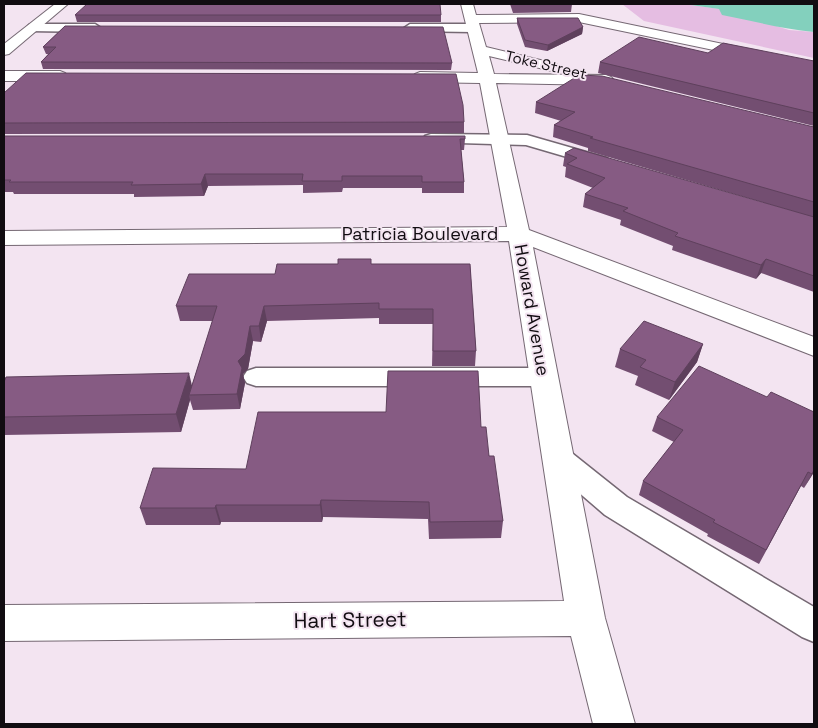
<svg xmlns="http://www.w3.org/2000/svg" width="818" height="728" viewBox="0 0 818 728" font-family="'Space Grotesk',sans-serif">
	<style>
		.green { fill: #e5bde2 }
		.water { fill: #83d0bd }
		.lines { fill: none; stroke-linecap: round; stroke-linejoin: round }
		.service-casing { stroke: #756873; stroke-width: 3 }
		.minor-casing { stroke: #756873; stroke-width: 2 }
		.secondary-casing { stroke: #756873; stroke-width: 2 }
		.service { fill: #fff; fill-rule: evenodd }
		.minor { fill: #fff; fill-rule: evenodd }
		.secondary { fill: #fff; fill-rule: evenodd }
		.wall { fill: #734e71 }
		.shaded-wall { fill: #5e405c }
		.building { fill: #865b83; stroke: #5e405c }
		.labels { text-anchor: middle; stroke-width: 4; stroke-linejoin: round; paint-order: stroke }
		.far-street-label { font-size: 15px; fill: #110c11; stroke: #f3e4f1 }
		.street-label { font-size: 18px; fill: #110c11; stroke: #f3e4f1 }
		.near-street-label { font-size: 21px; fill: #110c11; stroke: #f3e4f1 }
	</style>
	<rect width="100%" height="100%" fill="#f3e4f1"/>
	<!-- green -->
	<path class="green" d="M622,4h62l36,5 29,11 21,4 19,6 25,2v26l-170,-37z"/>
	<!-- water -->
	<path class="water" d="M684,4h130v28c-30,-3 -62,-11 -92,-17l-3,-6z"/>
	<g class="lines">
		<defs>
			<g id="service">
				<path d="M33,24h62l6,4 -6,4 -66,-1 -2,-3 2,-3z"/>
				<path d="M410,24h62l6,4 -6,4 -66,-1 -2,-3z"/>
				<path d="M431,134l96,1 80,23 3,4 -3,4 -6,1 -75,-22 -101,-3 -2,-3 2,-3z"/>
				<path d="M256,368h288l9,3 4,6 -4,6 -9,3h-288l-9,-3 -4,-6 4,-6z"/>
				<path d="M558,447l10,3 59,47 187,110v35l-12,-5 -197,-122 -57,-49 -4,-8 4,-8z"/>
			</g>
			<g id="minor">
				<path d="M461,4h12l3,11 103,-1 235,49v8l-235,-49 -100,1 7,24 71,17 2,3 -2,3 -5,1 -63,-15 5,18 112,1 5,2 3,3 -3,3 -5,2 -110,-2 33,147 285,107v19l-281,-109 72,371 30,106h-42l-22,-88 -567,5v-36l560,-4 -55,-360 -505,4v-14l503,-4 -27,-144 -60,-1 -5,-2 -3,-3 3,-3 5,-2 58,1z"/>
				<path d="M4,71h56l5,2 3,3 -3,3 -5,2h-56z"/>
			</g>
			<path id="secondary" d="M55,4h13l-59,50 -5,1v-11z"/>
		</defs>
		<!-- service casing -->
		<use href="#service" class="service-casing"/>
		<!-- minor casing -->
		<use href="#minor" class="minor-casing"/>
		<!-- secondary casing -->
		<use href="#secondary" class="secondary-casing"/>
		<!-- service -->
		<use href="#service" class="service"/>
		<!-- minor -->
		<use href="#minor" class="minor"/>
		<!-- secondary -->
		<use href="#secondary" class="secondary"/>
	</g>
	<!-- wall -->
	<g class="wall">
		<path d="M510,4h62l-1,8 -58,1z"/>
		<path d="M75,15h366v7h-364z"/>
		<path d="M517,18l66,9 -1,7 -35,17 -22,-4 -8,-23z"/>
		<path d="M65,26l387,37 -1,7 -408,-1 -2,-7 7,-8h-2l-3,-7z"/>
		<path d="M708,53l106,8v65l-216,-53 2,-11z"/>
		<path d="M4,93l460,29v11l-460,1z"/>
		<path d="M536,102l278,25v165l-53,-19 -5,6 -84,-29 1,-4 -53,-21 1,-5 -38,-13 2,-13 8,-6 -28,-11 1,-10 -3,-1 2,-13 237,61 -214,-63v-3l-35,-11 1,-12 7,-4 -26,-8z"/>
		<path d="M4,136l461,3 -1,11h-3l3,32v11h-42v-5h-79l-1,4 -39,1v-8l-95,1 -4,10 -70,1v-3h-120l-1,-2h-9z"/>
		<path d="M371,264h99l6,87 -1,15h-43l1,-42h-54v-6l-112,3 -6,21 -8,-1 -5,28 -5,5 2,9 -5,26 -47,1 -3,-10 -9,32 -177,3v-53l188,3 21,-64h-33l-4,-15 99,-32z"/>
		<path d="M703,344l-6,18 -28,38 -34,-15 3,-9 -23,-9 5,-18z"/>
		<path d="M814,412v60l-10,16 -3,-2 -42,78 -52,-28 1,-2 -69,-39 4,-14 31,-39 -22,-11 5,-14z"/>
		<path d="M481,427l8,29 14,65 -2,17 -72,1 -1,-20 -105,-2 -1,5h-101l-1,3h-74l-6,-17 106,-39z"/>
	</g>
	<!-- shaded-wall -->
	<g class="shaded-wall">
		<path d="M583,27l-1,7 -35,17 1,-6z"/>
		<path d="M205,174l3,12 -4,10 -3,-12z"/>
		<path d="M766,259l-5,14 -5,6 5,-14z"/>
		<path d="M264,306l3,15 -6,21 -2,-16z"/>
		<path d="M250,326l3,15 -5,28 -5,5 2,9 -5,26 -3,-15 1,-33z"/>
		<path d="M703,344l-6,18 -28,38 6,-18z"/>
		<path d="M189,373l4,17 -4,5 1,5 -9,32 -5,-18z"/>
		<path d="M814,470v2l-10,16z"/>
		<path d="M321,500l2,17 -1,5 -2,-17z"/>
		<path d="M216,505l5,17 -1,3 -5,-17z"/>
	</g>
	<!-- building -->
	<g class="building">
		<path d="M87,4h353l1,11h-366z"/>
		<path d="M517,18h61l5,9 -35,18 -23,-5z"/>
		<path d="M65,26l378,1 9,36 -411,-1 15,-15h-13z"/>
		<path d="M639,37l69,16 15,-10 91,18v52l-214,-51z"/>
		<path d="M26,73l430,1 7,31 1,17 -460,1v-30z"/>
		<path d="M579,75l23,1 212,51v75l-224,-64 3,-1 -39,-12 21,-13 -39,-10z"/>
		<path d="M4,136h461v3h-5l4,43h-42v-6h-80v5h-40l1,-7h-98l-4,10 -70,1 2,-3h-124l2,-2h-7z"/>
		<path d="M574,148l240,69v59l-48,-17 -5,6 -86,-29 3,-3 -55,-22 5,-3 -43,-14 20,-16 -38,-14 10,-6 -12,-5z"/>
		<path d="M338,259h33v5h99l6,87h-43v-42h-54v-6l-115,3 -5,20h-9l-5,28 -7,7 4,7 -5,26 -48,1 28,-89h-41l13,-32h86l2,-10h61z"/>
		<path d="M644,321l59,23 -28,38 -35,-15 6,-7 -26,-11z"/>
		<path d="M699,366l68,31 4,-5 43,20v58l-2,4 -4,-2 -42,78 -53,-28 2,-2 -72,-39 40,-51 -26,-13z"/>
		<path d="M388,371h90l3,56h5l3,29h5l9,65 -73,1 -1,-20 -108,-2 -1,5h-104l-1,3h-75l13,-40 93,1 12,-57h128z"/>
		<path d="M189,373l-13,41 -172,3v-35l2,-5z"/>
	</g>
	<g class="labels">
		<!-- far-street labels -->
		<g class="far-street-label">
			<text transform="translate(546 65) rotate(13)" y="5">Toke Street</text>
		</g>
		<!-- street labels -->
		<g class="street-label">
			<text x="420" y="240">Patricia Boulevard</text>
			<text transform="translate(532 310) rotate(80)" y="6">Howard Avenue</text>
		</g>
		<!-- near-street labels -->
		<g class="near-street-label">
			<text transform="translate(350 620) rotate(-1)" y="7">Hart Street</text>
		</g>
	</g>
	<!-- border -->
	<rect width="818" height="728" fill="none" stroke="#110c11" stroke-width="10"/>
</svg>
